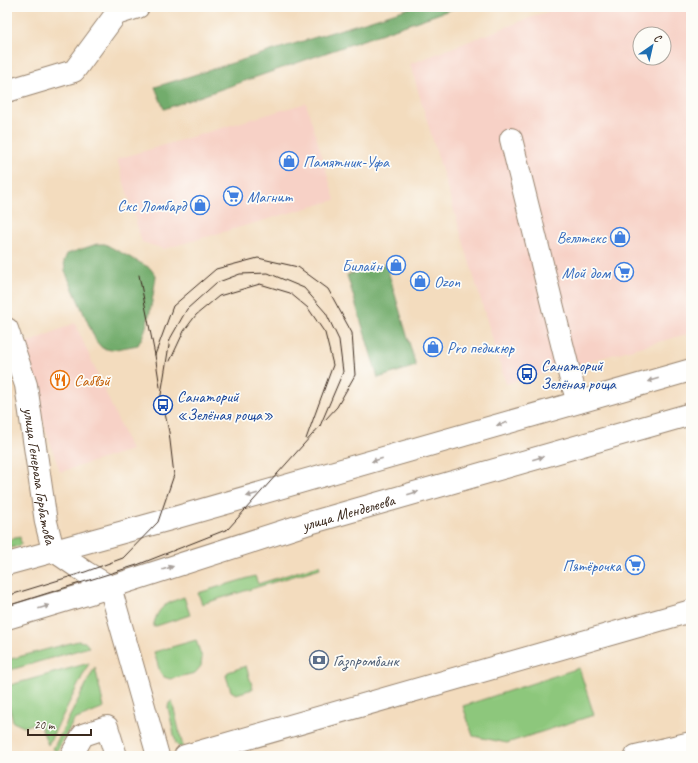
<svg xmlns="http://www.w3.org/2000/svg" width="698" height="763" viewBox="0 0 698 763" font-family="Caveat,sans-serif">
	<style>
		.built { fill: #f7d1c6; fill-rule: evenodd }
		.green { fill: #8dc77c; stroke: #64784d }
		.forest { fill: #72ac6c; stroke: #566b45 }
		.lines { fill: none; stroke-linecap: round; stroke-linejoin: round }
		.minor-casing { stroke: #97836e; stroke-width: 24 }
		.major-casing { stroke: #97836e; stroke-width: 24 }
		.minor { stroke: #fff; stroke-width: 22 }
		.major { stroke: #fff; stroke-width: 22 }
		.tram { stroke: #3b2a1e; stroke-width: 1 }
		.oneway { fill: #a79f9a }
		.labels { text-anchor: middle; stroke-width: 3.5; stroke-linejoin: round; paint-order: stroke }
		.shop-label { font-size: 16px; fill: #366cbe; stroke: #fdfcf7; text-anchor: end }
		.transit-label { font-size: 16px; fill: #164399; stroke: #fdfcf7; text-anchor: start }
		.food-label { font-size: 16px; fill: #c56008; stroke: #fdfcf7; text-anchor: start }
		.street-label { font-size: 16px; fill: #3b2a1e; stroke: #fdfcf7 }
		.service-label { font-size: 16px; fill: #4e5e75; stroke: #fdfcf7; text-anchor: start }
	</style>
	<rect width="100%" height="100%" fill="#fdfcf7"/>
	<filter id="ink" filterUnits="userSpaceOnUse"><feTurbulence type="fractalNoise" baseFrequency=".025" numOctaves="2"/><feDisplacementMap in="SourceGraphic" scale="8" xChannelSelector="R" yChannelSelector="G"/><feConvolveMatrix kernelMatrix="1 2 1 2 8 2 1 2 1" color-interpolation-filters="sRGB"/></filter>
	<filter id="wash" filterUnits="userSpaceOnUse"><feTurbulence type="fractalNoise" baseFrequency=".012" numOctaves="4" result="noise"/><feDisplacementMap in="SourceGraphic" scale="16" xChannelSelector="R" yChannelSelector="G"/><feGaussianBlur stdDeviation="0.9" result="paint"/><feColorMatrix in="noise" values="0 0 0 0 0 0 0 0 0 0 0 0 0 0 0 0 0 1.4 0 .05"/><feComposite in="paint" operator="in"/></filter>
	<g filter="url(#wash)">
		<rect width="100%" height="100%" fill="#f3dcbe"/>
		<!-- built -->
		<g class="built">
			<path d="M565,7h126v326l-185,51 -96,-320 130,-50zM640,34h24v24h-24z"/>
			<path d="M306,103l29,97 -171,49 -22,-7 -25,-83z"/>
			<path d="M75,323l56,127 -71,22 -42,-125z"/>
		</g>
		<!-- green -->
		<g class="green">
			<path d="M20,537l1,7 -3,2 -11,3v-9z"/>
			<path d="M319,565l1,3 -118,36 -4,-11 57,-17 3,8z"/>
			<path d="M184,597l6,18 -37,12c5,-21 12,-23 31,-30z"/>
			<path d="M196,640l6,18 -1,8 -6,7 -25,6 -6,-2 -4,-5 -6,-20z"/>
			<path d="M78,641l7,1 4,5 -82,24v-11z"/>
			<path d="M89,663l-41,82 -9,-23 -15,5 -11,-5 -4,-17 -2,1v-20z"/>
			<path d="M246,666l7,23 -17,5 -5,-3 -5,-15 2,-4z"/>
			<path d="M95,667l9,41 -30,12 -17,31 -4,-2z"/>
			<path d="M579,668l15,47 -87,28 -34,-7 -10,-30z"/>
			<path d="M172,701l11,46h-4l-3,-3 -8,-37 1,-4z"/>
		</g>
		<!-- forest -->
		<g class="forest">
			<path d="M413,7h45l-294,102 -9,-22z"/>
			<path d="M97,244h8l45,24 6,8c-3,20 -7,52 -18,69l-27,5 -9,-2 -6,-7 -31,-70 -1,-10 3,-7z"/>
			<path d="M386,264l30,102 -38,12 -31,-103z"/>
		</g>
	</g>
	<g filter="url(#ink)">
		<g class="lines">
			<defs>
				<g id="minor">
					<path d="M7,91l67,-20 42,-57 22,-7"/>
					<path d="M511,139l59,237 8,26"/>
					<path id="s1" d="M7,329l19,56 20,137 7,28 32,22 25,15 48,169"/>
					<path d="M71,756l12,-21 24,-8 9,29"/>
					<path d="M185,756l506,-145"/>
					<path d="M636,756l55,-13"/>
				</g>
				<g id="major">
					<path d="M7,564l160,-44 524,-150"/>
					<path id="s2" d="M7,618l103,-31 196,-63 385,-110"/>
				</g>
			</defs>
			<!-- minor casing -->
			<use href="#minor" class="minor-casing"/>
			<!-- major casing -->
			<use href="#major" class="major-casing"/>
			<!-- minor -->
			<use href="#minor" class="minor"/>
			<!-- major -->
			<use href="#major" class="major"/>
			<!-- tram -->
			<g class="tram">
				<path d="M139,275l16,80"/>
				<path d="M170,361l14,-30 12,-16 23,-19 41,-12 30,9 18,15 17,25 8,32 -27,74"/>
				<path d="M160,387l-5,-32 18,-49 43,-37 42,-11 40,9 30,22 24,44 3,42 -18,32 -12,13"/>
				<path d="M7,596l78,-24 38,-14 35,-36 16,-47 -5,-43 -8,-37 9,-56 17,-30 29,-26 24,-9 28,-1 36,15 22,25 13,27 4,32 -23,54 -92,103 -91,36 -130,41"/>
			</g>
		</g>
		<!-- one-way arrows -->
		<defs><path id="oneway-solid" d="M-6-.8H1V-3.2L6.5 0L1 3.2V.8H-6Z"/></defs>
		<g class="oneway">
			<use href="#oneway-solid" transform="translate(653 380) rotate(164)"/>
			<use href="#oneway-solid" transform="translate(502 424) rotate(164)"/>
			<use href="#oneway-solid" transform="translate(538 458) rotate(-16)"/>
			<use href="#oneway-solid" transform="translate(377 460) rotate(164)"/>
			<use href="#oneway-solid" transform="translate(413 493) rotate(-16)"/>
			<use href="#oneway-solid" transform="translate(252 495) rotate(164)"/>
			<use href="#oneway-solid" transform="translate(168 568) rotate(-18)"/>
			<use href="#oneway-solid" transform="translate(44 607) rotate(-17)"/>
		</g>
	</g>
	<!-- icons -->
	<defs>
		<symbol id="shop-ring" viewBox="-11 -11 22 22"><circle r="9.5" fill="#fdfcf7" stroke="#3f7fe0" stroke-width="1.5"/><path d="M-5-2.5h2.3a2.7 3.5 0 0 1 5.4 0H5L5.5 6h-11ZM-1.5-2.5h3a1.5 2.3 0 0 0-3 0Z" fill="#3f7fe0"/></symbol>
		<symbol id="supermarket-ring" viewBox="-11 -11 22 22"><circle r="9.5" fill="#fdfcf7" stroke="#3f7fe0" stroke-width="1.5"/><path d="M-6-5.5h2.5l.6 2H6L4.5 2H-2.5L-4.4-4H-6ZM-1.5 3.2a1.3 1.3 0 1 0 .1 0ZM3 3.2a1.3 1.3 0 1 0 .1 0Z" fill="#3f7fe0"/></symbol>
		<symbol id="bus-ring" viewBox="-11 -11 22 22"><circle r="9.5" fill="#fdfcf7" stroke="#1a4fb4" stroke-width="1.5"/><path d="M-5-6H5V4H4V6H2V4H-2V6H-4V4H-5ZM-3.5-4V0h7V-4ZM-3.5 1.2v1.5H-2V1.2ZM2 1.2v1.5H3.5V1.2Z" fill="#1a4fb4"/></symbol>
		<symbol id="restaurant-ring" viewBox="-11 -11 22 22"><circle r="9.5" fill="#fdfcf7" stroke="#e8710a" stroke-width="1.5"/><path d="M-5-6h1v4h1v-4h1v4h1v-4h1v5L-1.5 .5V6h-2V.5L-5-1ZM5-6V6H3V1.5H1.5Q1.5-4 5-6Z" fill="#e8710a"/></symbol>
		<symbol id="bank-ring" viewBox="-11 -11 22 22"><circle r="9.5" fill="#fdfcf7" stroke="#5c6f8a" stroke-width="1.5"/><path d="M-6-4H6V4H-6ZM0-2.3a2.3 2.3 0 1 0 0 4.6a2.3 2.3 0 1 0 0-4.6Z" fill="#5c6f8a"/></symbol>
	</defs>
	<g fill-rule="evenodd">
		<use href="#shop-ring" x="278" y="150" width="22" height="22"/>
		<use href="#supermarket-ring" x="222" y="185" width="22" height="22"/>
		<use href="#shop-ring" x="189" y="194" width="22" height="22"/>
		<use href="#shop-ring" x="609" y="226" width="22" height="22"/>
		<use href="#shop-ring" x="385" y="254" width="22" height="22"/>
		<use href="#supermarket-ring" x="613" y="261" width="22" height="22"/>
		<use href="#shop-ring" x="409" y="270" width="22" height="22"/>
		<use href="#shop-ring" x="422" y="336" width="22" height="22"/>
		<use href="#bus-ring" x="516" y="363" width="22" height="22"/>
		<use href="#restaurant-ring" x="49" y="369" width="22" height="22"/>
		<use href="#bus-ring" x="152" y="394" width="22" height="22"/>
		<use href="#supermarket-ring" x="624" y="554" width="22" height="22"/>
		<use href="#bank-ring" x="308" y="649" width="22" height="22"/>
	</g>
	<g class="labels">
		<!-- shop labels -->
		<g class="shop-label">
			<text x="303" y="167" text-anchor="start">Памятник-Уфа</text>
			<text x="247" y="202" text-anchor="start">Магнит</text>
			<text x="186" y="211">Скс Ломбард</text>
			<text x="606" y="243">Веллтекс</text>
			<text x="382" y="271">Билайн</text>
			<text x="610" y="278">Мой дом</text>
			<text x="434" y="287" text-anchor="start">Ozon</text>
			<text x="447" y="353" text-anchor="start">Pro педикюр</text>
			<text x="621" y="571">Пятёрочка</text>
		</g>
		<!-- transit labels -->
		<g class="transit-label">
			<text x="541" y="371">Санаторий<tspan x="541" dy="18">Зелёная роща</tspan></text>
			<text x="177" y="402">Санаторий<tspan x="177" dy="18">«Зелёная роща»</tspan></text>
		</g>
		<!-- food labels -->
		<g class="food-label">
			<text x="74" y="386">Сабвэй</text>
		</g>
		<!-- street labels -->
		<g class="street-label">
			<text dy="6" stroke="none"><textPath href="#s1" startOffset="151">улица Генерала Горбатова</textPath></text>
			<text dy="6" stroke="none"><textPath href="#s2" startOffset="357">улица Менделеева</textPath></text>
		</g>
		<!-- service labels -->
		<g class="service-label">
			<text x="333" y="666">Газпромбанк</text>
		</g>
	</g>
	<!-- margin -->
	<rect width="698" height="763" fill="none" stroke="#fdfcf7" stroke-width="24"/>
	<!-- north arrow -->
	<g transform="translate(652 46) rotate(34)"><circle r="19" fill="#fdfcf7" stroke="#afa8a0"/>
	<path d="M0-3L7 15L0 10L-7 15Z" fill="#1f6fb2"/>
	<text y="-6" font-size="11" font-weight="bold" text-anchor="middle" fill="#3b2a1e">С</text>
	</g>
	<!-- scale -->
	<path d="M28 729v6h63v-6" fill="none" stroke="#3b2a1e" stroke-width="2"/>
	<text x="34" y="729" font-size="12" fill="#3b2a1e" stroke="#fdfcf7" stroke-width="3" paint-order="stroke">20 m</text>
</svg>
